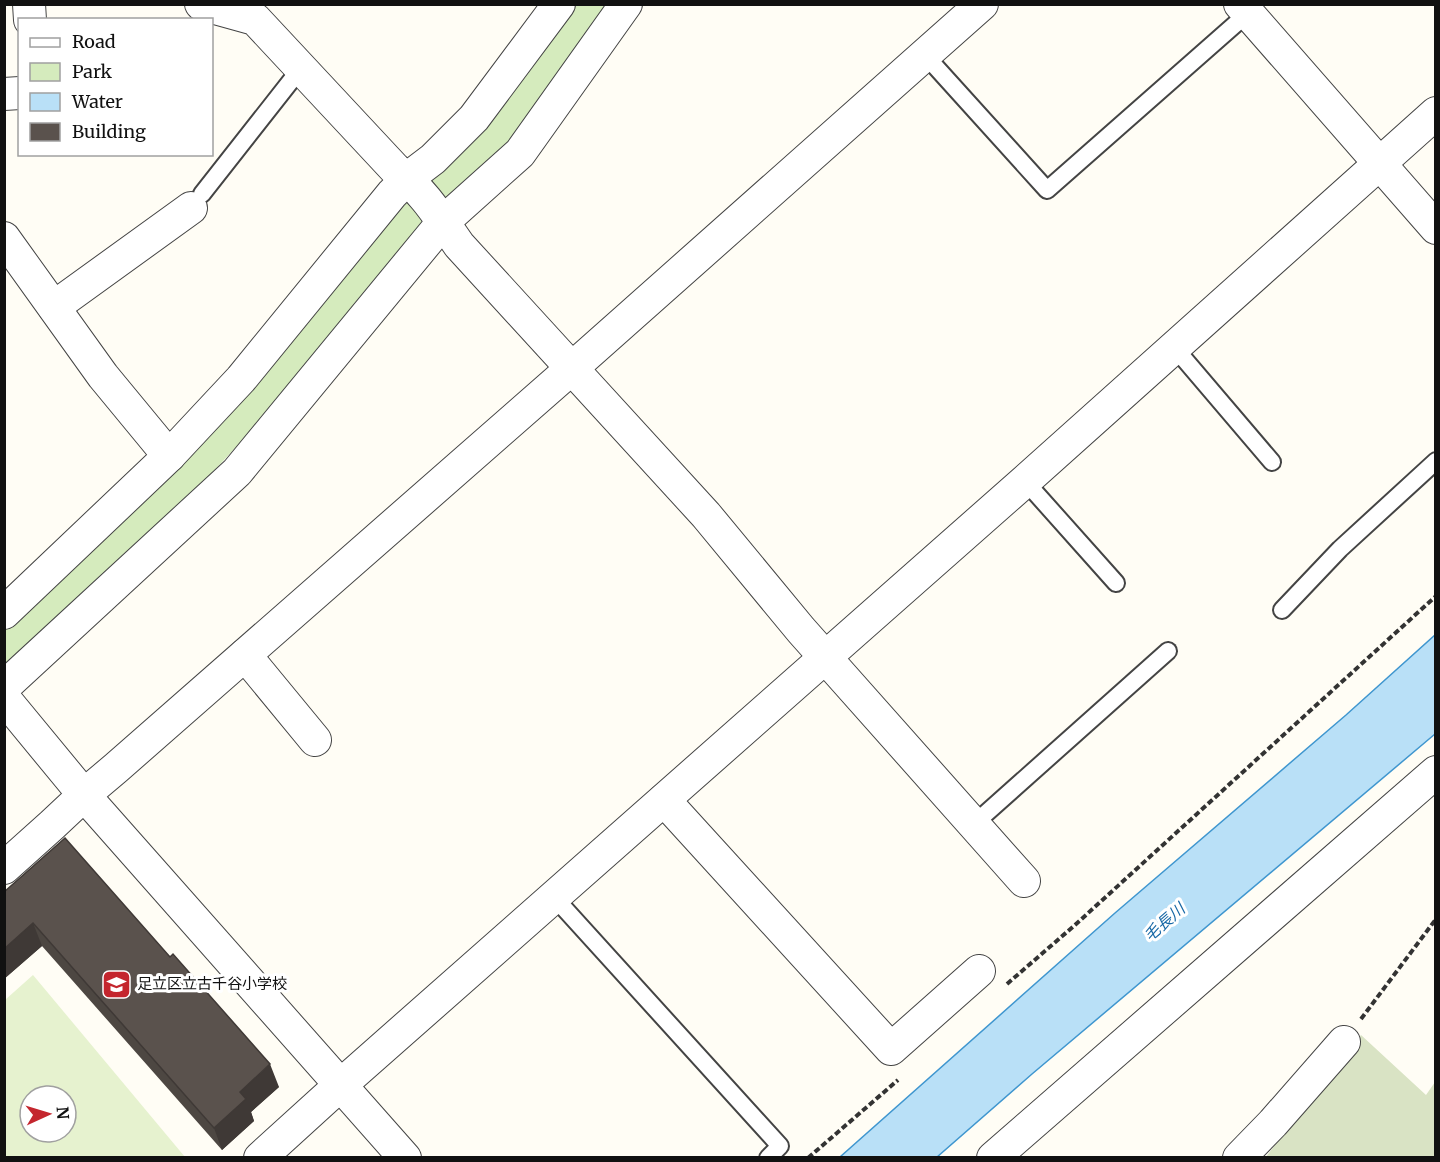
<svg xmlns="http://www.w3.org/2000/svg" width="1440" height="1162" viewBox="0 0 1440 1162" font-family="Merriweather,'Noto Sans JP',serif">
	<style>
		.green { fill: #d5ebbd }
		.cemetery { fill: #d9e3c4 }
		.pitch { fill: #e6f2cf; fill-rule: evenodd }
		.water { fill: #b9e0f7; stroke: #3f96cf; stroke-width: 1.5 }
		.lines { fill: none; stroke-linecap: round; stroke-linejoin: round }
		.service-casing { stroke: #444; stroke-width: 20 }
		.minor-casing { stroke: #444; stroke-width: 34 }
		.path { stroke: #333; stroke-width: 4; stroke-dasharray: 6 3; stroke-linecap: butt }
		.service { stroke: #fff; stroke-width: 16 }
		.minor { stroke: #fff; stroke-width: 32 }
		.wall { fill: #4d4742 }
		.shaded-wall { fill: #3f3936 }
		.building { fill: #5a524d; stroke: #3f3936; stroke-width: 1.5 }
		.labels { text-anchor: middle; stroke-width: 6; stroke-linejoin: round; paint-order: stroke }
		.poi-label { font-size: 15px; fill: #111; stroke: #fff; text-anchor: start }
		.water-label { font-size: 16px; font-style: italic; fill: #1768a6; stroke: #fff }
	</style>
	<rect width="100%" height="100%" fill="#fffdf5"/>
	<!-- green -->
	<path class="green" d="M574,5h38l-92,125 -50,49 -71,78 -151,177 -60,65 -183,174v-45l120,-111z"/>
	<!-- cemetery -->
	<path class="cemetery" d="M1361,1035l65,60 9,-13v75l-170,1z"/>
	<!-- pitch -->
	<path class="pitch" d="M33,975l152,182h-180v-157zM30,1096h36v36h-36z"/>
	<!-- water -->
	<path class="water" d="M1435,635v99l-403,340 -95,83h-97l275,-244 231,-198z"/>
	<g class="lines">
		<defs>
			<g id="service">
				<path d="M925,55l122,135 201,-177"/>
				<path d="M202,194l99,-126"/>
				<path d="M1174,347l98,115"/>
				<path d="M1025,481l91,102"/>
				<path d="M1282,610l58,-61 96,-88"/>
				<path d="M974,824l194,-173"/>
				<path d="M554,897l226,249 -12,12"/>
			</g>
			<g id="minor">
				<path d="M29,4l1,16"/>
				<path d="M201,4l54,15 140,150c27,20 45,49 64,76l247,270 95,115 223,251"/>
				<path d="M1240,4l196,224"/>
				<path d="M4,94l16,-1"/>
				<path d="M4,238l99,138 66,80"/>
				<path d="M54,307l137,-99"/>
				<path d="M4,613l165,-157 72,-77 151,-185 16,-16 25,-19 41,-41 85,-114"/>
				<path d="M245,655l70,85"/>
				<path d="M4,687l233,-215 206,-250 77,-69 106,-149"/>
				<path d="M4,698l80,97 321,363"/>
				<path d="M664,800l227,249 88,-78"/>
				<path d="M4,868l48,-43 32,-30 32,-27 455,-399 411,-365"/>
				<path d="M260,1158l66,-60 699,-617 411,-368"/>
				<path d="M993,1158l443,-386"/>
				<path d="M1239,1158l34,-35 71,-81"/>
			</g>
		</defs>
		<!-- service casing -->
		<use href="#service" class="service-casing"/>
		<!-- minor casing -->
		<use href="#minor" class="minor-casing"/>
		<!-- path -->
		<g class="path">
			<path d="M1007,984l68,-59 361,-329"/>
			<path d="M1361,1019l75,-100"/>
			<path d="M808,1158l90,-78"/>
		</g>
		<!-- service -->
		<use href="#service" class="service"/>
		<!-- minor -->
		<use href="#minor" class="minor"/>
	</g>
	<!-- wall -->
	<path class="wall" d="M4,892l275,195 -28,25 3,9 -32,29 -180,-204 -38,33z"/>
	<!-- shaded-wall -->
	<g class="shaded-wall">
		<path d="M33,923l9,23 -38,33v-30z"/>
		<path d="M270,1064l9,23 -28,25 3,9 -32,29 -8,-22 26,-36z"/>
	</g>
	<!-- building -->
	<path class="building" d="M65,838l105,119 3,-3 97,110 -30,28 6,7 -32,29 -181,-205 -29,26v-57z"/>
	<!-- icons -->
	<defs>
		<symbol id="school-square" viewBox="-11 -11 22 22"><rect x="-9" y="-9" width="18" height="18" rx="4" fill="#c4262e" stroke="#fff"/><path d="M0-5L7-2L0 1L-7-2ZM-4 1L0 2.5L4 1V4Q0 6-4 4Z" fill="#fff"/></symbol>
	</defs>
	<g fill-rule="evenodd">
		<use href="#school-square" x="100" y="968" width="33" height="33"/>
	</g>
	<g class="labels">
		<!-- poi labels -->
		<g class="poi-label">
			<text x="137" y="989">足立区立古千谷小学校</text>
		</g>
		<!-- water labels -->
		<g class="water-label">
			<text transform="translate(1164 922) rotate(-41)" y="6">毛長川</text>
		</g>
	</g>
	<!-- border -->
	<rect width="1440" height="1162" fill="none" stroke="#111111" stroke-width="12"/>
	<!-- legend -->
	<rect x="18" y="18" width="195" height="138" fill="#ffffff" stroke="#a0a0a0" stroke-width="1.5"/>
	<rect x="30" y="38" width="30" height="9" fill="#ffffff" stroke="#a0a0a0" stroke-width="1.5"/>
	<text x="72" y="48" font-size="18" fill="#111111">Road</text>
	<rect x="30" y="63" width="30" height="18" fill="#d5ebbd" stroke="#a0a0a0" stroke-width="1.5"/>
	<text x="72" y="78" font-size="18" fill="#111111">Park</text>
	<rect x="30" y="93" width="30" height="18" fill="#b9e0f7" stroke="#a0a0a0" stroke-width="1.5"/>
	<text x="72" y="108" font-size="18" fill="#111111">Water</text>
	<rect x="30" y="123" width="30" height="18" fill="#5a524d" stroke="#a0a0a0" stroke-width="1.5"/>
	<text x="72" y="138" font-size="18" fill="#111111">Building</text>
	<!-- north arrow -->
	<g transform="translate(48 1114) rotate(86)"><circle r="28" fill="#ffffff" stroke="#a0a0a0" stroke-width="1.5"/>
	<path d="M0-4.5L10 22L0 15L-10 22Z" fill="#c4262e"/>
	<text y="-9" font-size="16" font-weight="bold" text-anchor="middle" fill="#111111">N</text>
	</g>
</svg>
